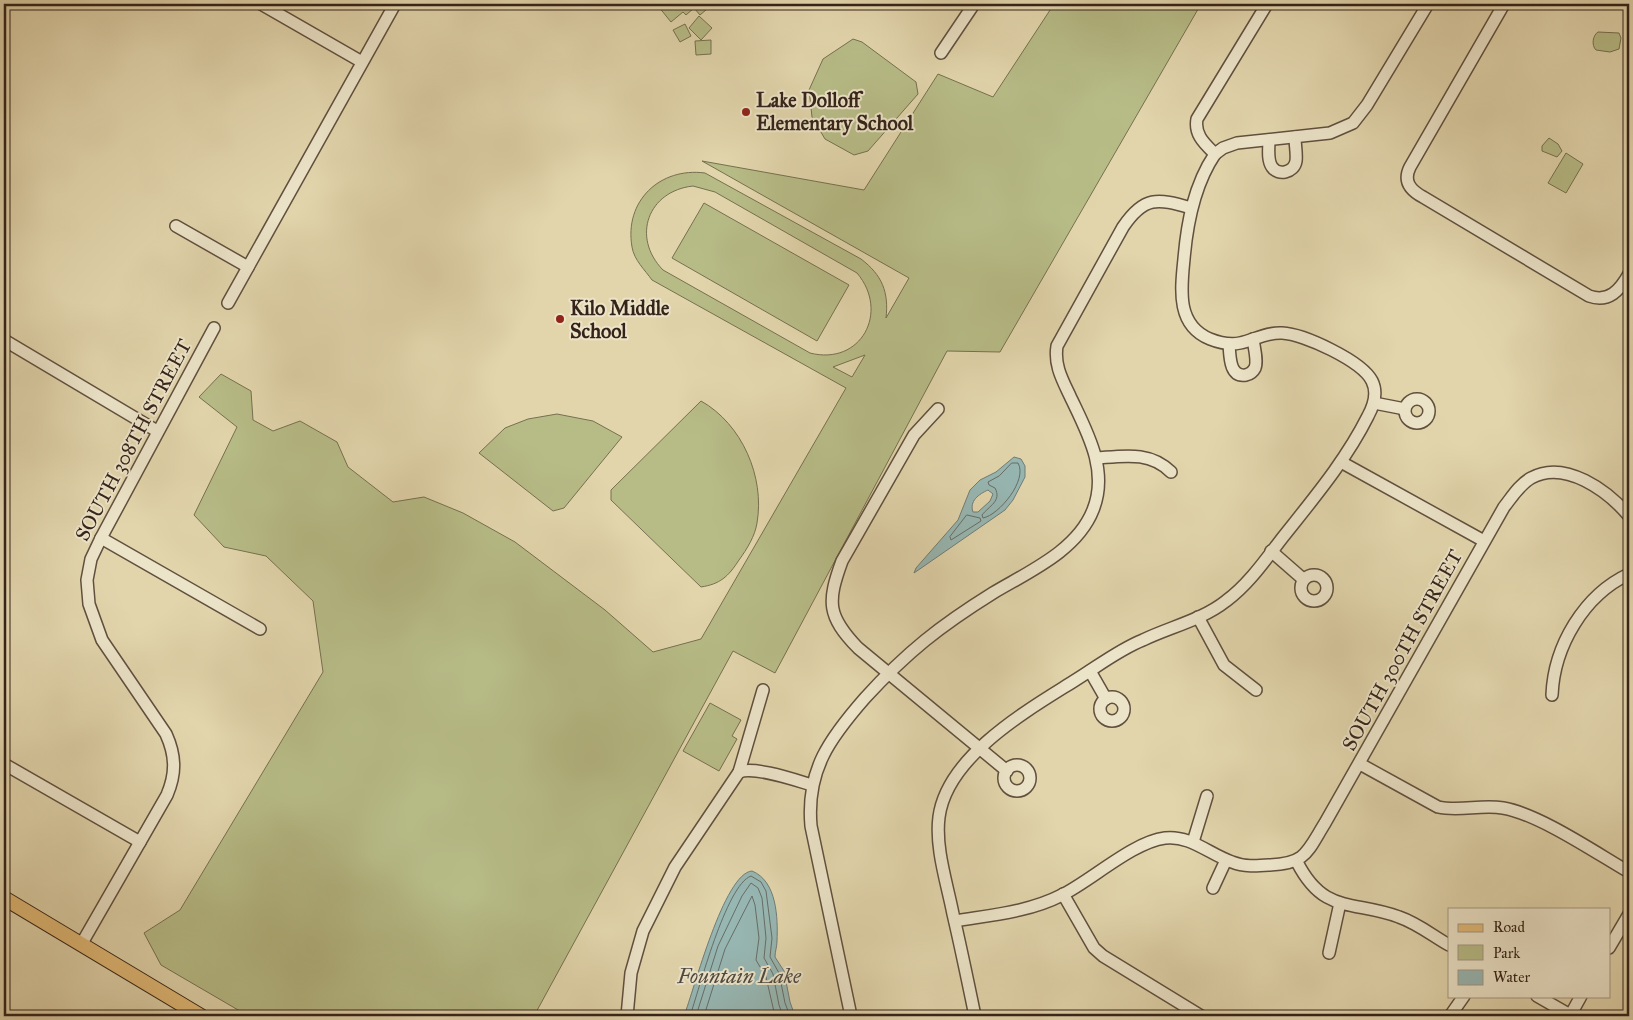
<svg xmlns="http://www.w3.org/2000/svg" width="1633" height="1020" viewBox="0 0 1633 1020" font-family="'IM FELL Great Primer',serif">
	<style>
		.green { fill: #b7bc87; stroke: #767050; fill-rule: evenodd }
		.water { fill: #97b7b3; stroke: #707c76; fill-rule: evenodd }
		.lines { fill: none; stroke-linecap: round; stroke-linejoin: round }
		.shore { stroke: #666d66; stroke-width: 1 }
		.minor-casing { stroke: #60503e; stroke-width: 14 }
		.major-casing { stroke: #35231a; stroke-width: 16 }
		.minor { stroke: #ece4c9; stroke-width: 11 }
		.major { stroke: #e1ba76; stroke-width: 14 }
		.poi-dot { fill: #8f2418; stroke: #ece4c9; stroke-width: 2 }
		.labels { text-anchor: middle; stroke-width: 4; stroke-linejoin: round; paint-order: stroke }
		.poi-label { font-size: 20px; font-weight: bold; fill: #35231a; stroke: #ece4c9; text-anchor: start }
		.street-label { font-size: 20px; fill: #35231a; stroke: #ece4c9 }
		.water-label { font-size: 21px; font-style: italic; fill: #4e4840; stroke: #ece4c9 }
	</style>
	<rect width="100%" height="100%" fill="#e2d5ac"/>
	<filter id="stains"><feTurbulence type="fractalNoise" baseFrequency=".004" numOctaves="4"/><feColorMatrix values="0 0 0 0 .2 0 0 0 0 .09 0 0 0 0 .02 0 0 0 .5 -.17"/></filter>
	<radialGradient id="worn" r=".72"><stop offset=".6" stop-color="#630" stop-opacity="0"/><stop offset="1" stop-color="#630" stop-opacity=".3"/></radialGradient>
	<!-- green -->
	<g class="green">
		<path d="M660,4h53l-13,11 -6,-7 -8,7 -3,-3 -12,10 -13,-16z"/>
		<path d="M1054,4h147l-201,348 -53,-1 -172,322 -42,-22 -199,365h-290l1,-2 -84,-49 -17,-32 36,-23 143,-238 -10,-71 -47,-45 -42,-9 -30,-32 43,-88 -38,-30 22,-23 30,17 2,29 20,11 27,-10 37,21 11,25 45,35 31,-5 39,16 52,29 90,68 48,42 48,-13 145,-251 -194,-108c-7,-10 -18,-20 -20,-33 -8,-46 28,-80 73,-74l156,86c21,16 28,33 25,59l23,-40 -207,-117 162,29 74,-116 55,23zM693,186l22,6 142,81c33,39 4,93 -47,80l-147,-83c-32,-33 -15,-79 30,-84zM865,355l-13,22 -19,-10z"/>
		<path d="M699,16l13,12 -11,12 -12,-12z"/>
		<path d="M685,24l6,12 -11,6 -7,-12z"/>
		<path d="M1598,32l21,1 2,5 -2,11 -9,3 -14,-2c-5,-5 -3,-15 2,-18z"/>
		<path d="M853,39l9,3 54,40 2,12 -50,57 -14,4 -29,-16 -13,-22 -3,-27 14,-31z"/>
		<path d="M711,40v14l-15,1 -1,-14z"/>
		<path d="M1549,138l9,6 4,7 -5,6 -15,-6v-5z"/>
		<path d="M1566,153l17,11 -17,29 -18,-10z"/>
		<path d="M704,203l145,82 -32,56 -145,-83z"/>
		<path d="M701,401c41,23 64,76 56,122 -2,13 -10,26 -18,37 -11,17 -19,24 -38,27l-90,-87v-10z"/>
		<path d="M557,414l36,7 29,16 -58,71 -11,3 -74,-58 26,-25 23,-9z"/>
		<path d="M710,703l31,17 -9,16 5,3 -18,32 -36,-20z"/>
	</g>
	<!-- water -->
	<g class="water">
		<path d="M1014,457l7,2 4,7v11l-12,23 -8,10 -91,63 2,-5 42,-48 12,-30 10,-10 16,-8zM988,490l5,4 -3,7 -12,11h-5c-4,-11 6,-18 15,-22z"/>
		<path d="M752,871c25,10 26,47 25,70 0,6 -2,10 -2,16l9,14 6,31 5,14h-111c10,-26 40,-143 68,-145z"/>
	</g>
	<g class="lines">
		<!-- shore -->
		<g class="shore">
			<path d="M1012,463h6c10,17 -19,52 -35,55l-1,-3c7,-9 20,-14 13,-27l-6,-3 -1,-3 11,-6z"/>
			<path d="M967,515l13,3 1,3 -30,19 -1,-3z"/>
			<path d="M690,1016c9,-26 36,-131 61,-140l10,6 5,9 6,47 -2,19 9,16 6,30 5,13"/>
			<path d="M696,1016l22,-70 24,-50 9,-13 7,5 4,10 4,40 -2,20 9,16 6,31 4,11"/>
			<path d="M704,1016l21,-67 27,-53 3,9 4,33 -3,22 10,17 9,39"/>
		</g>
		<defs>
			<g id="minor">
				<path d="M261,4l101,58"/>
				<path d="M1504,4l-94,163c-7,14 0,23 13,30l166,99c20,7 31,-6 40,-22"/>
				<path d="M941,53l33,-49"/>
				<path d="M1269,140c0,8 -2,20 3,27 6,9 22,6 24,-6 1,-7 -1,-16 -1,-24"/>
				<path d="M1215,154l8,-6 14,-5 93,-10 23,-10 14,-18 61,-101"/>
				<path d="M176,226l72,41"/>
				<path d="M228,303l167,-299"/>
				<path d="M4,340l153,91"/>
				<path d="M1229,344c1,11 0,34 17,31 4,-1 7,-3 9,-7 3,-7 -1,-21 -2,-29"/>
				<circle cx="1417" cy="411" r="12"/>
				<path d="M1374,403l31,6"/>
				<path d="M938,409l-24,26 -72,126c-15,41 -15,55 16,87l149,123"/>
				<path d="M1097,458c27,-2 53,-7 74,14"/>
				<path d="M1341,462l143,79"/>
				<path d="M101,538l159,91"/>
				<path d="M1271,551l32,28"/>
				<circle cx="1314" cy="588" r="13"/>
				<path d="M1198,617l26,48 32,25"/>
				<path d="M1090,671l16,28"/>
				<path d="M1552,695c2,-49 32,-100 77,-121"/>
				<circle cx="1112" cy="709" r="12"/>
				<path d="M4,764l136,78"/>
				<path d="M1360,764l78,43c22,5 43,-3 65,1 36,6 93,45 126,64"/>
				<circle cx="1017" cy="778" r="13"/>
				<path d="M739,772c16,-6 56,8 73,13"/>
				<path d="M1193,842l14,-46"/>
				<path d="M1297,862c27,53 56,38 102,55 18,6 34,19 50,28"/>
				<path d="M1213,888l13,-28"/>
				<path d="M1063,894l31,54 9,8 98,60"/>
				<path d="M955,921c36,-6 74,-9 107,-26 30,-15 71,-53 103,-57 25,-3 44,16 67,24 12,5 25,4 37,3 37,-1 38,-13 56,-42l179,-316c8,-10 15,-22 27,-29 34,-19 77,13 98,38"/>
				<path d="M82,943l85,-148c9,-21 9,-39 -1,-61l-64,-94 -13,-36 -2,-24 4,-21 10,-21 113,-210"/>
				<path d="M1609,948l20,-34"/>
				<path d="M1329,953l11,-50"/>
				<path d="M1537,996l35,20"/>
				<path d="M627,1016l4,-43 12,-42 32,-64 64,-95 24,-82"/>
				<path d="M851,1016l-40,-190c-5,-56 19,-88 54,-128 42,-46 75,-72 128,-105 35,-21 84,-42 100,-83 16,-40 -6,-78 -23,-114 -8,-17 -16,-31 -13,-50l66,-119c21,-31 34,-29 68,-19"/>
				<path d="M975,1016c-7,-34 -14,-68 -22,-102 -6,-31 -18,-66 -14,-97 8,-61 89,-107 135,-136 23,-14 44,-31 69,-41 27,-13 59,-20 83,-39 23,-17 40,-42 57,-64 31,-39 63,-77 85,-121 6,-11 10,-23 4,-35 -10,-20 -68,-47 -90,-48 -15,-1 -28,7 -42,10 -10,2 -20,0 -30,-4 -34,-14 -29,-50 -26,-80 3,-36 10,-74 31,-105 -10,-10 -21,-19 -18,-35l70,-115"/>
				<path d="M1450,1016l14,-20"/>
				<path d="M1570,1016l11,-20"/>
			</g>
			<path id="major" d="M4,898l197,118"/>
		</defs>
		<!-- minor casing -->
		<use href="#minor" class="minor-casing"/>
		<!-- major casing -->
		<use href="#major" class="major-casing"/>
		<!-- minor -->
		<use href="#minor" class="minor"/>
		<!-- major -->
		<use href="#major" class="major"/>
	</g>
	<!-- markers -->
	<g class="poi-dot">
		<circle cx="746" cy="112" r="5"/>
		<circle cx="560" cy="319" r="5"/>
	</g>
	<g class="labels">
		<!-- poi labels -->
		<g class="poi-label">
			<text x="756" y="107">Lake Dolloff<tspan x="756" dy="23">Elementary School</tspan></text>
			<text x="570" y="315">Kilo Middle<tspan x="570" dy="23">School</tspan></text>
		</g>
		<!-- street labels -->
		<g class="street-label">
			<text transform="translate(133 440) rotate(-62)" y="7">SOUTH 308TH STREET</text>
			<text transform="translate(1402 650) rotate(-61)" y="7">SOUTH 300TH STREET</text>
		</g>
		<!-- water labels -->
		<g class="water-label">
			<text x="739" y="983">Fountain Lake</text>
		</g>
	</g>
	<!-- margin -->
	<rect width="1633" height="1020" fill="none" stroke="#e2d5ac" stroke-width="20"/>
	<rect x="5" y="5" width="1623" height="1010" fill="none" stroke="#35231a" stroke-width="2.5"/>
	<rect x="10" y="10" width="1613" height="1000" fill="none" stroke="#35231a"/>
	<!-- legend -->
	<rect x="1448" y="908" width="162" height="90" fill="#ece4c9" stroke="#a39783"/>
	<rect x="1458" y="924" width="25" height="8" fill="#e1ba76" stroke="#a39783"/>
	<text x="1493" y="932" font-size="15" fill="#35231a">Road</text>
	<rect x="1458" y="945" width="25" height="15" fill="#b7bc87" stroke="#a39783"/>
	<text x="1493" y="958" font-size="15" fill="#35231a">Park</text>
	<rect x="1458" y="970" width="25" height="15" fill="#97b7b3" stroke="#a39783"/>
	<text x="1493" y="982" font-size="15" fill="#35231a">Water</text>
	<rect width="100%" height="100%" filter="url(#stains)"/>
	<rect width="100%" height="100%" fill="url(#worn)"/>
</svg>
